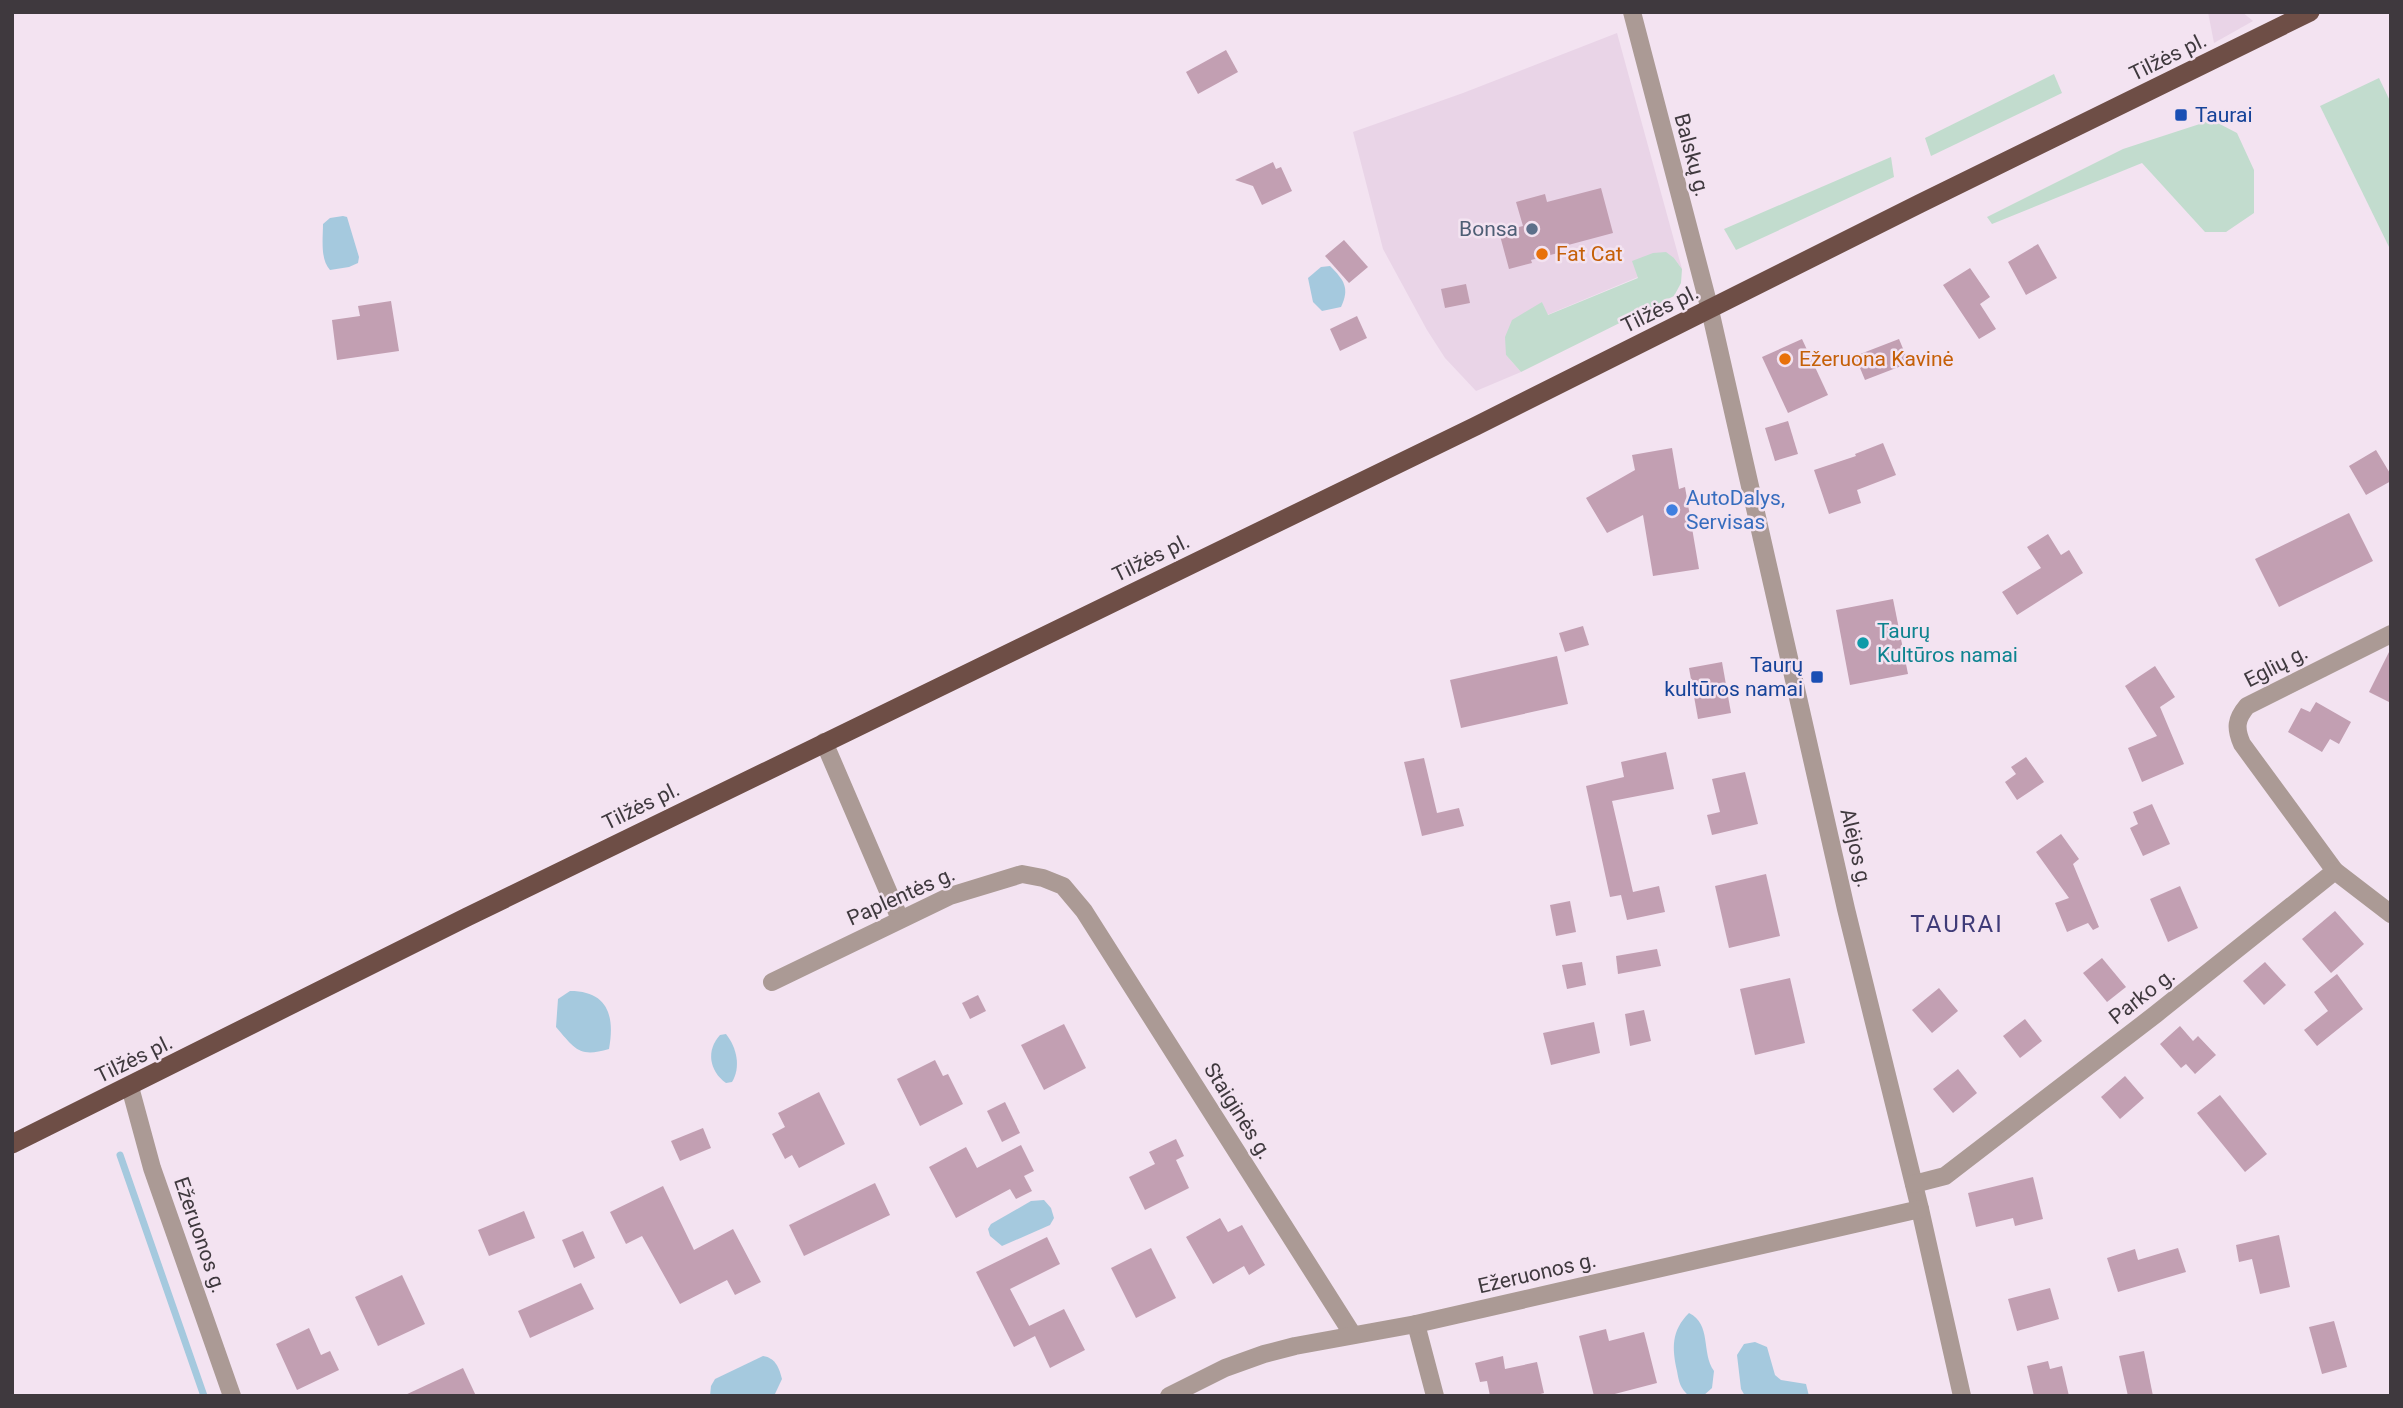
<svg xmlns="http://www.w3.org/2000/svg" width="2403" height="1408" viewBox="0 0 2403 1408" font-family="Roboto,sans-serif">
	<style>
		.built { fill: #e9d4e7 }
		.green { fill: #c2dcce }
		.water { fill: #a5c9de }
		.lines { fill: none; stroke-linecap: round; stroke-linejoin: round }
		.stream { stroke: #a5c9de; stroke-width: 7 }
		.building { fill: #c29fb2 }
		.minor { stroke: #ab9a95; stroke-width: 18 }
		.trunk { stroke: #6e4e46; stroke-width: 19 }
		.transit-dot { fill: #1a4fb4; stroke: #f3e3f1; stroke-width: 2.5 }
		.service-dot { fill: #5c6f8a; stroke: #f3e3f1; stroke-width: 2.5 }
		.food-dot { fill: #e8710a; stroke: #f3e3f1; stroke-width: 2.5 }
		.shop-dot { fill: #3f7fe0; stroke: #f3e3f1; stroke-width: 2.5 }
		.culture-dot { fill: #0f9aa8; stroke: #f3e3f1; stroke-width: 2.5 }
		.labels { text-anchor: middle; stroke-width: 5; stroke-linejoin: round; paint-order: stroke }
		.street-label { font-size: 21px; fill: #3f393e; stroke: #f3e3f1 }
		.transit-label { font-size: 21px; fill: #164399; stroke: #f3e3f1; text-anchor: start }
		.service-label { font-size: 21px; fill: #4e5e75; stroke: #f3e3f1; text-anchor: end }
		.food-label { font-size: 21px; fill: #c56008; stroke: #f3e3f1; text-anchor: start }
		.shop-label { font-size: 21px; fill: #366cbe; stroke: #f3e3f1; text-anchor: start }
		.culture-label { font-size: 21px; fill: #0d838f; stroke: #f3e3f1; text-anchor: start }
		.quarter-label { font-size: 24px; letter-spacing: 2px; fill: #3f3b78; stroke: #f3e3f1 }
	</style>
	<rect width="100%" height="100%" fill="#f3e3f1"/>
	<!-- built -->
	<g class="built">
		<path d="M2208,12h34l11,9 -39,22z"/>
		<path d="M1617,33l65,236 -8,-11 -41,3 5,16 -91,38 -5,-13 -36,53 15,17 -45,19 -31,-33 -18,-28 -44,-81 -30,-117 110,-39z"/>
	</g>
	<!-- green -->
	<g class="green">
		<path d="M2054,74l8,19 -131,63 -6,-18z"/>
		<path d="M2379,78l12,25v148l-71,-145z"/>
		<path d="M2212,120l25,13 17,37v43l-28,19h-21l-63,-69 -150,61 -5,-7 136,-68z"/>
		<path d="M1891,157l3,20 -158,73 -12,-21z"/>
		<path d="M1666,252l8,6 8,11 -1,14 -7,13 -153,76 -15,-17 -1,-18 7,-17 30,-18 6,13 90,-37 -6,-17 21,-8z"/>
	</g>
	<!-- water -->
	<g class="water">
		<path d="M343,216l4,1 12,40 -1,6 -9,4 -19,3c-10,-11 -7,-31 -7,-46l7,-6z"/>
		<path d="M1330,266c14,14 20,22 11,41l-19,4 -9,-9 -5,-24 13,-11z"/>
		<path d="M570,991c38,0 45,25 39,58 -30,9 -34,0 -53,-22l2,-28z"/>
		<path d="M726,1034c11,14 15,33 6,48l-6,1c-17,-12 -20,-33 -6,-48z"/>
		<path d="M1044,1200l7,8 3,10 -4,7 -48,21 -12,-10 -2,-7 3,-5 40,-23z"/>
		<path d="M1689,1313c23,11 12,40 25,58l-2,17 -9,8h-14c-9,-8 -10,-14 -12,-25 -5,-23 -6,-40 12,-58z"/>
		<path d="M1755,1342l12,5 8,28 6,5 25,4 3,12h-64l-4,-7 -4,-34 7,-11z"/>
		<path d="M763,1356c13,2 16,12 19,23l-8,17h-64l1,-10 4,-7z"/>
	</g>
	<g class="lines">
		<!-- stream -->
		<path class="stream" d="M120,1155l84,241"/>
	</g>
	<!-- building -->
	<g class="building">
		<path d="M1226,50l12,22 -40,22 -12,-22z"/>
		<path d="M1273,162l3,7 5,-2 11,24 -30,14 -9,-19 -18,-6z"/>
		<path d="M1601,188l12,45 -56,15 1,5 -27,7 1,3 -23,6 -10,-37 24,-6 -7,-24 29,-8 2,8z"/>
		<path d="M1344,240l24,27 -19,16 -24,-27z"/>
		<path d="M2038,244l19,34 -31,17 -18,-33z"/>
		<path d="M1970,268l20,29 -10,7 16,25 -17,10 -36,-54z"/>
		<path d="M1466,284l4,19 -25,5 -4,-19z"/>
		<path d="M391,301l8,50 -62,9 -5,-40 28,-4 -2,-10z"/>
		<path d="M1357,316l10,22 -27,13 -10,-22z"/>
		<path d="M1802,339l26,56 -40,18 -26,-56z"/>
		<path d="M1899,339l10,24 -44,17 -10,-24z"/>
		<path d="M1788,421l10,33 -23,7 -10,-33z"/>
		<path d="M1883,443l13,32 -39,15 4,13 -32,11 -15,-44 42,-14 -1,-2z"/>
		<path d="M1672,448l7,41 6,-2 14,82 -46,7 -10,-61 -36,18 -21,-35 49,-28 -3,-15z"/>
		<path d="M2376,450l15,25v6l-25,14 -17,-29z"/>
		<path d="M2349,513l24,48 -94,46 -24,-48z"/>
		<path d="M2048,534l13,21 8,-5 14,23 -66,42 -15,-23 39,-24 -14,-21z"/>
		<path d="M1893,599l15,75 -58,11 -14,-75z"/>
		<path d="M1583,626l6,19 -24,7 -6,-19z"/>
		<path d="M2391,648v55l-22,-11z"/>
		<path d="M1557,656l11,48 -107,24 -11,-48z"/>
		<path d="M1722,662l9,51 -33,6 -9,-51z"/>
		<path d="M2155,666l20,31 -15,10 24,57 -42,18 -14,-34 29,-12 -32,-50z"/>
		<path d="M2316,702l35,20 -12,22 -9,-5 -8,13 -34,-20 13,-24 9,4z"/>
		<path d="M1666,752l8,37 -62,12 21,91 26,-6 6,26 -38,8 -6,-25 -11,2 -24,-111 38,-9 -3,-15z"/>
		<path d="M2026,757l18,25 -27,18 -12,-18 11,-8 -5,-7z"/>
		<path d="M1424,758l13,55 22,-5 5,18 -42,10 -18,-74z"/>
		<path d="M1745,772l13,52 -46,11 -5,-20 13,-3 -8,-33z"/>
		<path d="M2152,804l18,40 -27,12 -13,-28 8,-4 -5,-12z"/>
		<path d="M2061,834l18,25 -6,5 26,63 -6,3 -5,-7 -21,9 -12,-29 14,-5 -33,-46z"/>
		<path d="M1766,874l14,62 -51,12 -14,-62z"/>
		<path d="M2180,886l18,42 -30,14 -18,-43z"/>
		<path d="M1570,901l6,31 -20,4 -6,-31z"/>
		<path d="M2335,911l29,33 -33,29 -29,-34z"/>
		<path d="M1657,949l4,17 -43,8 -2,-18z"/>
		<path d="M2102,958l24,29 -19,15 -24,-29z"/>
		<path d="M1582,962l4,23 -19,4 -5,-24z"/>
		<path d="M2265,962l21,23 -22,20 -21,-24z"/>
		<path d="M2337,974l26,35 -46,37 -13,-16 24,-19 -14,-19z"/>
		<path d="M1790,978l15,65 -50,12 -15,-66z"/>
		<path d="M1939,988l19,23 -26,22 -20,-23z"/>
		<path d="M978,995l8,16 -16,8 -8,-16z"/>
		<path d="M1644,1010l7,31 -21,5 -5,-32z"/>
		<path d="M2025,1019l17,22 -22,17 -17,-22z"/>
		<path d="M1594,1022l6,31 -49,12 -8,-32z"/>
		<path d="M1064,1024l22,44 -42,22 -23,-45z"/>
		<path d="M2180,1026l13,15 5,-5 18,19 -21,19 -9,-10 -5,4 -21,-24z"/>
		<path d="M935,1060l8,16 5,-2 15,30 -43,22 -23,-47z"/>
		<path d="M1958,1069l19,24 -24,20 -20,-24z"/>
		<path d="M2125,1076l19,22 -24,21 -19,-22z"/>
		<path d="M819,1092l26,52 -46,24 -7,-13 -7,4 -13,-25 13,-7 -7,-14z"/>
		<path d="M2220,1095l47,59 -22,18 -48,-59z"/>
		<path d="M1005,1102l15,31 -18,9 -15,-31z"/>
		<path d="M703,1128l8,20 -31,13 -9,-20z"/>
		<path d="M1176,1139l8,17 -8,4 13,28 -44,22 -16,-33 26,-13 -6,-12z"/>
		<path d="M1021,1145l13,26 -10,5 8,15 -16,8 -6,-10 -54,29 -27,-51 37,-20 11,21z"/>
		<path d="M2033,1177l10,42 -28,7 -2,-8 -37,9 -8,-34z"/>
		<path d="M875,1183l15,32 -86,41 -15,-31z"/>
		<path d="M663,1186l31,64 39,-21 28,53 -26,13 -8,-15 -47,24 -38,-68 -16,8 -16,-32z"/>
		<path d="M524,1211l11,27 -46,18 -11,-26z"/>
		<path d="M1220,1218l8,14 14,-7 23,40 -16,10 -5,-9 -31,18 -27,-47z"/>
		<path d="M583,1231l12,27 -21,10 -12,-28z"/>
		<path d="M2279,1235l11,52 -30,7 -8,-35 -13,3 -3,-17z"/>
		<path d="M1047,1237l13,27 -50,25 24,46 -5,-9 35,-17 21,41 -35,18 -15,-32 -21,11 -38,-75z"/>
		<path d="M1151,1248l25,50 -40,20 -25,-50z"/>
		<path d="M2178,1248l8,24 -68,20 -11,-34 28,-9 3,11z"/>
		<path d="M402,1275l23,49 -47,22 -23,-49z"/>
		<path d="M581,1283l13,26 -64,29 -12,-27z"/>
		<path d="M2050,1288l9,31 -42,12 -9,-32z"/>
		<path d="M2334,1321l13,46 -25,7 -13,-47z"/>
		<path d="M309,1328l12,27 9,-4 9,19 -42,20 -21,-46z"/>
		<path d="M1606,1329l3,12 35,-9 13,51 -50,13h-13l-15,-60z"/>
		<path d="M2144,1351l9,45h-25l-9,-40z"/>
		<path d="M1503,1356l2,13 32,-7 7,31 -11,3h-43l-3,-15 -7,1 -5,-19z"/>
		<path d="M2048,1361l2,8 12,-3 7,30h-35l-7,-30z"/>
		<path d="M463,1368l13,28h-73z"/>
	</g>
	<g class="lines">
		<!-- minor -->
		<g class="minor">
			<path d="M1632,12l78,298 136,599 74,300 42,187"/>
			<path d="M824,742l76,177"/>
			<path d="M2335,871l-93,-127c-7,-16 -6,-25 5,-38l144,-72"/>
			<path d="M772,982l178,-86 72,-22 21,4 20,8 21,25 269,424"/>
			<path d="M130,1087l22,81 80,228"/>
			<path d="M1914,1184l31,-8 211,-162 179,-143 56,43"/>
			<path d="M1416,1324l19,72"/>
			<path d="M1169,1396l56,-28 39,-14 31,-8 121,-22 504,-115"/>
		</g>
		<!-- trunk -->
		<path class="trunk" d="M12,1144l455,-227 1009,-491 443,-222 391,-192"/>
	</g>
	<!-- markers -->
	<g class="transit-dot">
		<rect x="2174" y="108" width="14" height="14" rx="3.5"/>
		<rect x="1810" y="670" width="14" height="14" rx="3.5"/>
	</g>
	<circle class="service-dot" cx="1532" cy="229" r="7"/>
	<g class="food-dot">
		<circle cx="1542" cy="254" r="7"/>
		<circle cx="1785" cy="359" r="7"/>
	</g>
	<circle class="shop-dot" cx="1672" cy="510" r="7"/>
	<circle class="culture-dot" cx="1863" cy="643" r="7"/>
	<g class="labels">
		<!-- street labels -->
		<g class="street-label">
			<text transform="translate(2168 57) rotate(-26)" y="7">Tilžės pl.</text>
			<text transform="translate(1692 155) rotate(75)" y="7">Balskų g.</text>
			<text transform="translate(1660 309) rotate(-26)" y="7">Tilžės pl.</text>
			<text transform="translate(1151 558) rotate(-26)" y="7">Tilžės pl.</text>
			<text transform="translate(2276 666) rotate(-27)" y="7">Eglių g.</text>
			<text transform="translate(641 806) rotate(-26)" y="7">Tilžės pl.</text>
			<text transform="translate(1856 848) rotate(77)" y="7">Alėjos g.</text>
			<text transform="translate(901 896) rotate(-24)" y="7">Paplentės g.</text>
			<text transform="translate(2142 996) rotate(-38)" y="7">Parko g.</text>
			<text transform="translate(134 1059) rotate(-26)" y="7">Tilžės pl.</text>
			<text transform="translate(1238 1111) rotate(58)" y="7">Staiginės g.</text>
			<text transform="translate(200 1235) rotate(71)" y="7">Ežeruonos g.</text>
			<text transform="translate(1537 1273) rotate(-13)" y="7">Ežeruonos g.</text>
		</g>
		<!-- transit labels -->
		<g class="transit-label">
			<text x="2195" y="122">Taurai</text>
			<text x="1803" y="672" text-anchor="end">Taurų<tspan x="1803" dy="24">kultūros namai</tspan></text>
		</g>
		<!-- service labels -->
		<g class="service-label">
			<text x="1518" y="236">Bonsa</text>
		</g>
		<!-- food labels -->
		<g class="food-label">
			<text x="1556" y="261">Fat Cat</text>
			<text x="1799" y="366">Ežeruona Kavinė</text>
		</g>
		<!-- shop labels -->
		<g class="shop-label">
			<text x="1686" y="505">AutoDalys,<tspan x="1686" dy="24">Servisas</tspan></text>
		</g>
		<!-- culture labels -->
		<g class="culture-label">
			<text x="1877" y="638">Taurų<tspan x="1877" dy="24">Kultūros namai</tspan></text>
		</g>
		<!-- quarter labels -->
		<g class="quarter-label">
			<text x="1957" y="932">TAURAI</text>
		</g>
	</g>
	<!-- border -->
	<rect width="2403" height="1408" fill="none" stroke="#3f393e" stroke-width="28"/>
</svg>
